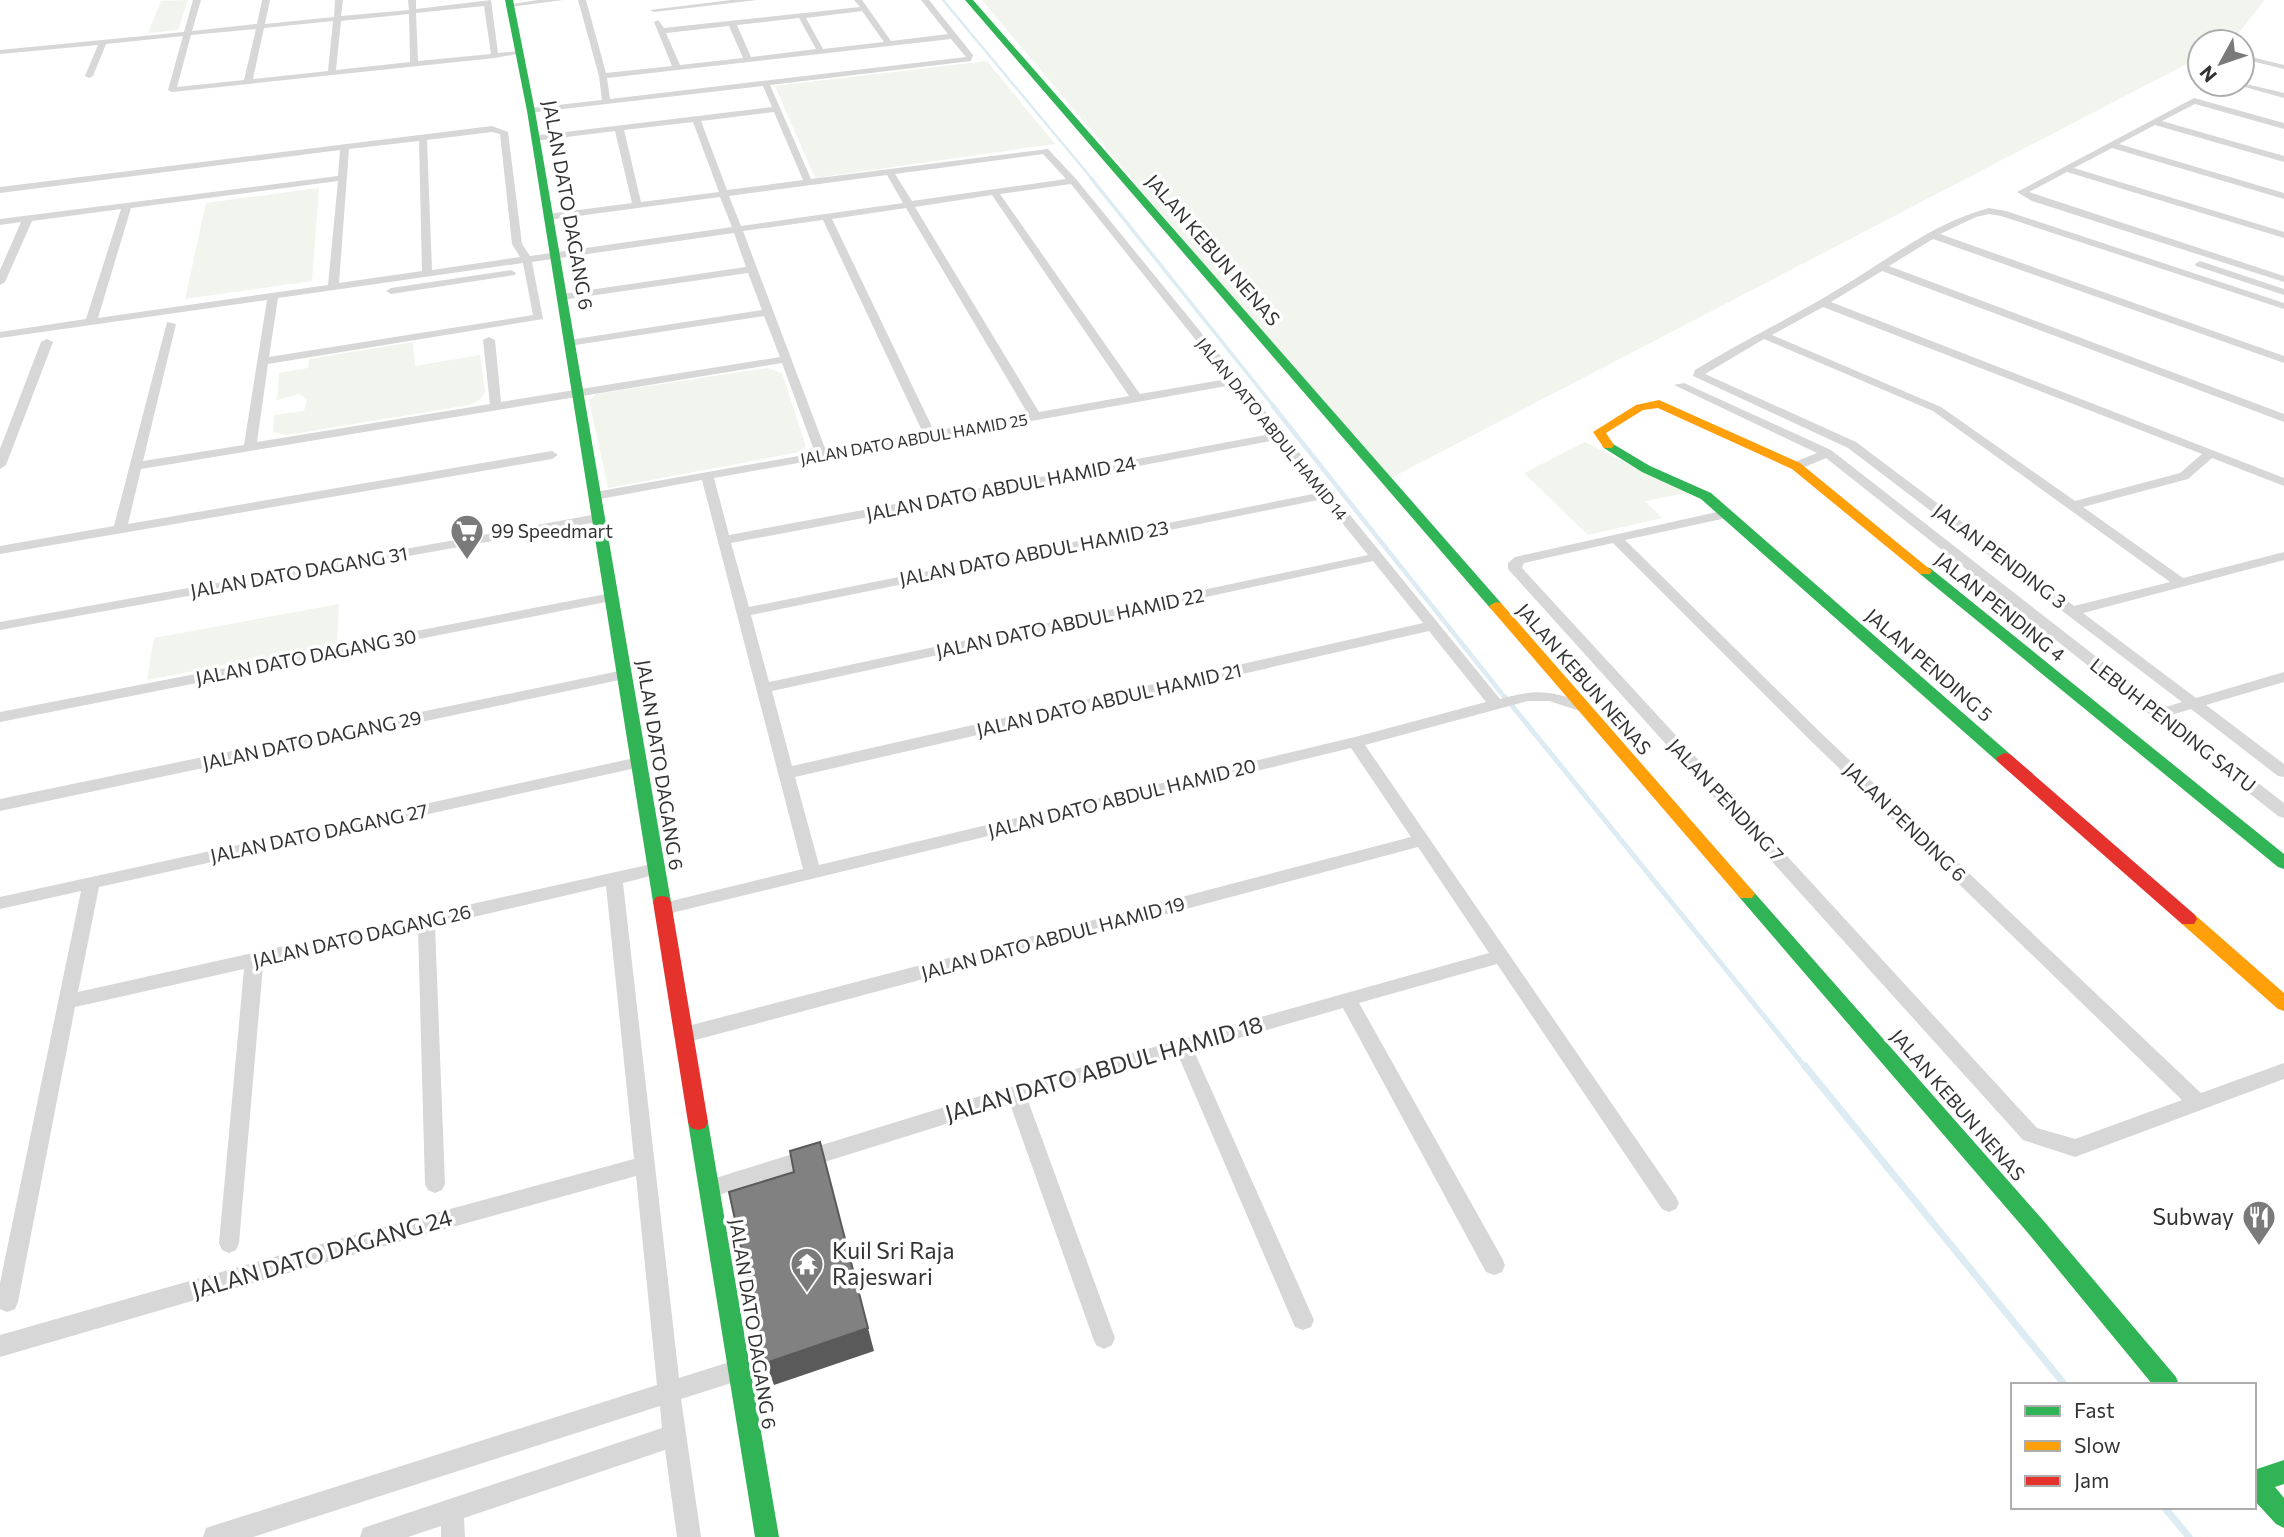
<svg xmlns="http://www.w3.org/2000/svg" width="2284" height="1537" viewBox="0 0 2284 1537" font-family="Commissioner,sans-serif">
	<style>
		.green { fill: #f1f5ed }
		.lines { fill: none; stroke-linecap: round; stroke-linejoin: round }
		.stream-far4 { stroke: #ddebf3; stroke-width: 2.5 }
		.stream-far3 { stroke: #ddebf3; stroke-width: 3.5 }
		.stream-far2 { stroke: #ddebf3; stroke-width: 4.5 }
		.stream-far1 { stroke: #ddebf3; stroke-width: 5 }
		.stream { stroke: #ddebf3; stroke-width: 7 }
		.street { fill: #d7d7d7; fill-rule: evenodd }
		.fast { fill: #30b455; fill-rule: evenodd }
		.slow { fill: #ff9f0a; fill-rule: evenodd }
		.jam { fill: #e5322d; fill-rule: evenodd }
		.shaded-wall { fill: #5a5a5a }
		.building { fill: #818181; stroke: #5a5a5a; stroke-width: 2 }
		.labels { text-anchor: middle; stroke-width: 7; stroke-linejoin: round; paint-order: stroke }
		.far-street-label { font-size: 16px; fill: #333; stroke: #fff }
		.street-label { font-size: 19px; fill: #333; stroke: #fff }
		.poi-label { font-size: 19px; fill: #333; stroke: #fff; text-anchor: start }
		.near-street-label { font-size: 23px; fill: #333; stroke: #fff }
		.near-poi-label { font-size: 23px; fill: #333; stroke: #fff; text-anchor: end }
	</style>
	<rect width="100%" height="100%" fill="#fff"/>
	<!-- green -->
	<g class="green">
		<path d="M188,0l-10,30 -30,3 13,-32z"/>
		<path d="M982,0h1283l-32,40 -33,2v15l-815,424z"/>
		<path d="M987,61l68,83 -240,34 -40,-92z"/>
		<path d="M319,188l-7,93 -127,18 21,-96z"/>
		<path d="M413,342l2,24 65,-11 5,37 -5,8 -11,5 -182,30 -14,-3 1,-17 30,-4 3,-12 -8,-5 -22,6 2,-27 29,-5 1,-9z"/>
		<path d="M768,368l14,5 24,73 -6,6 -192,36 -19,-87 7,-7z"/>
		<path d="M1585,442l102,51 -42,8 17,17 -74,17 -64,-62z"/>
		<path d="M339,604l-2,40 -190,36 7,-42z"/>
	</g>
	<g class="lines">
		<!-- stream-far4 -->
		<path class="stream-far4" d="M943,0l150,180"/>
		<!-- stream-far3 -->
		<path class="stream-far3" d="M1091,178l184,230"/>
		<!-- stream-far2 -->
		<path class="stream-far2" d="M1273,406l233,293"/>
		<!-- stream-far1 -->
		<path class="stream-far1" d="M1505,697l301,371"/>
		<!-- stream -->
		<g class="stream">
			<path d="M1805,1066l260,319"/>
			<path d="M2164,1507l25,30"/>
		</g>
		<!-- street -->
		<g class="street">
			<path d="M193,0h8l-9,31 65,-7 5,-24h8l-5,24 69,-7 1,-17h8l-2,16 68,-6 -1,-10h8v9l75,-9 7,53 21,-2 4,2 -28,5 -323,34 -4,-2 15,-54 -77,8 -13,32 -4,2 -4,-2 13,-31 -98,9v-4l184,-18zM484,6l7,48 -73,7 -2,-48zM409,14l1,48 -74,8 5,-49zM333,21l-5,50 -75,8 11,-51zM256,29l-12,51 -67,7 14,-52z"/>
			<path d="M538,0h25l-53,7 -4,-2z"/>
			<path d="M578,0h8l20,73 66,-7 -18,-44 4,-2 6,8 196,-21 -6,-7h8l29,41 57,-7 -27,-34h8l44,55 -2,6 -201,24 41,94 237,-30 28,30 424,520c38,-10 48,-9 85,4l3,3 -3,3 -5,2 -31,-10h-21l-163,44 311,452 3,6 -3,6 -7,3 -7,-3 -165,-245 -138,39 143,255 3,7 -3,7 -8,3 -8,-3 -143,-264 -149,43 120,269 -3,7 -8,3 -8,-3 -117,-272 -151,43 88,240 -3,7 -8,4 -8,-4 -3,-7 -83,-234 -301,94 -7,-3 -3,-6 3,-6 7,-3 281,-87 499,-140 -71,-106 -734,196 -7,-3 -2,-5 2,-5 7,-3 727,-190 -60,-89 -688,167 -6,-1 -3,-5 3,-5 6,-1 140,-34 -101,-389 -107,20 -6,-4 6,-4 220,-39 -33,-90 -641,106 -13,55 424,-73 6,4 -6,4 -552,95v-8l114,-20 53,-204 9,2 -33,137 101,-16 23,-145 -267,38v-6l86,-13 35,-110 -89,12 -27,61 -5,3v-15l21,-48 -21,3v-6l338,-43 2,-26 -340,43v-6l492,-61 16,6 14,112 8,12 202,-29 -12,-30 -172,23 -5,-3 5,-3 84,-11 -17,-72 -80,10 -4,-3 1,-2 240,-29 -9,-21 -235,27v-4l3,-1 71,-8 -3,-24zM862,11l22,31 -61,7 -17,-31zM799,18l17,31 -65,8 -14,-32zM729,26l14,32 -63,7 -14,-32zM951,39l15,18 -356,42 -3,-21zM774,112l29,68 -76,10 -26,-69zM693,122l26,70 -78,10 -17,-72zM492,132l8,2 12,110 8,13 -88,13 -5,-130zM419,141l3,130 -83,12 10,-134zM1043,154l23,25 -154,22 -17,-27zM887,175l16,28 -162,23 -12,-30zM338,181l-10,104 -230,33 33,-110zM1071,184l156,195 -87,15 -140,-200zM992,195l137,201 -90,16 -124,-205zM906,208l122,206 -94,17 -102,-212zM823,220l100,213 -97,18 -83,-220zM734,233l12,34 -184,27 -5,3 5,3 186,-27 14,37 -193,30 -6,3 6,3 195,-30 16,41 -279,45 -6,-62 -6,-3 -6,3 7,64 -233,38 11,-78 275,-45 -11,-57zM523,263l10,52 -264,42 9,-59zM1232,385l39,49 -542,101 -15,-57zM1276,440l42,53 -569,114 -18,-64zM1323,499l45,56 -599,127 -18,-67zM1373,561l50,62 -631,143 -20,-75zM1429,631l57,71 -131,35 -536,128 -24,-88z"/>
			<path d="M731,0h26l-103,12 -4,-2z"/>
			<path d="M2247,56l37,9v4l-37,-9z"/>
			<path d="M2242,83l42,10v5l-50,-14z"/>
			<path d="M2194,98l90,25v6l-89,-25 -33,17 122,35v6l-129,-37 -36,19 165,49v6l-172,-51 -38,20 210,64v6l-217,-66 -38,20 255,84v6l-252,-81 -15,-9z"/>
			<path d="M1989,208l17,3 278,92v6l-283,-93 -12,-2 -13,3 -36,17 344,122v7l-351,-124 -44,27 395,148v8l-402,-151 -51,31 453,176v8l-72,-28 -24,21 -105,28 100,71 101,-26v8l-201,53 113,85 88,-26v10l-78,23 78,59v13l-6,-1 -87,-67 -20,6 113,88v15l-6,-2 -452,-358 -26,11h-8v-6l25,-10 -143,-68 10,-2 147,67 331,258 20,-6 -334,-254 -155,-72 2,-6c46,-28 94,-51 140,-79 50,-29 97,-68 154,-83zM1823,307l379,147 -22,19 -105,28 -134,-94 -169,-72zM1764,339l169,72 237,171 -96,24 -218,-164 -151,-68z"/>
			<path d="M2200,261l84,28v6l-88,-29 -1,-2z"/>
			<path d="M511,270l5,3 -1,2 -124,19 -5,-3 5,-3z"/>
			<path d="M47,339l6,3 -47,123 -6,4v-20l41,-107z"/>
			<path d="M1726,510l6,4 -1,3 -106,23 197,194 379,359 83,-30v16l-209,78 -52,-17 -515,-571v-6l7,-6zM1613,543l199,199 370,358 -107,39 -38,-11 -515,-560 2,-5z"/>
			<path d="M598,514l5,1v6l-603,109v-8z"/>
			<path d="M611,593l5,1 2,3 -2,3 -616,122v-10z"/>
			<path d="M624,670l7,5 -2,3 -629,133v-12z"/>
			<path d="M639,757l6,1 2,4 -2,4 -546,121 -21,105 578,-129 6,2 2,4 -2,4 -39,10 56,495 60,-19 8,3 3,8 -3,8 -66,21 20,138h-24l-12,-87 -201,68 1,19h-24v-11l-33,11h-48l3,-9 9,-3 290,-97 -2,-22 -407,131h-50l3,-9 9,-3 442,-140 -21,-209 -341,95 -295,86v-22l295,-84 339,-92 -28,-273 -171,40 10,258 -3,6 -7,3 -7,-3 -3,-6 -7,-255 -155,36 -24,278 -3,7 -7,3 -7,-3 -3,-7 25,-274 -169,38 -57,295 -3,7 -8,3 -7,-3v-26l81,-392 -81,18v-12z"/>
		</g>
		<!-- fast -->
		<g class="fast">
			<path d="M505,0h8l22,111 136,791 -3,5h-12l-3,-5 -126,-791z"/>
			<path d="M965,0h8l528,603 2,3 -2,3h-10z"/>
			<path d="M1608,441l42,25 61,27 299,261 2,4 -2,4h-12l-297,-263 -59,-27 -38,-24 -2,-3z"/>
			<path d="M1925,567l5,1 354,286v15l-6,-2 -358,-293 -2,-3 2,-3z"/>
			<path d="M1746,888l6,2 290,329 134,158 3,8h-26l-125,-152 -288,-335 -3,-4 3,-4z"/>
			<path d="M698,1114l7,2 3,6 71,415h-24l-67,-415 3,-6z"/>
			<path d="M2284,1460v24l-9,3 9,11v30l-8,-4 -22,-24v-30z"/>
		</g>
		<!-- slow -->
		<g class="slow">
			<path d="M1659,400l141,63 132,108 -2,3h-10l-128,-105 -134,-61 -15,2 -37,23 8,12 -2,3h-8l-11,-16 43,-27z"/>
			<path d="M1496,602l5,1 251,287 3,4 -3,4h-12l-249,-289 -2,-3z"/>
			<path d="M2188,912l6,2 90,79v18l-6,-2 -96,-85 -3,-5 3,-5z"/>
		</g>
		<!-- jam -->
		<g class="jam">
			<path d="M2004,753l6,1 184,160 3,5 -3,5h-12l-184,-162 -2,-4z"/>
			<path d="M662,896l6,1 3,5 37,220 -3,6 -7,2 -7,-2 -3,-6 -35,-220 3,-5z"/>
		</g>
	</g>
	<!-- shaded-wall -->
	<path class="shaded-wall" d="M868,1328l6,23 -100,34 -8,-22z"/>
	<!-- building -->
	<path class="building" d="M820,1142l48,186 -102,35 -37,-171 65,-20 -4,-21z"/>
	<!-- icons -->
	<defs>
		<symbol id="supermarket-pin" viewBox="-11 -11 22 30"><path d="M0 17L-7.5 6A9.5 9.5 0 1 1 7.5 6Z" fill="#7a7a7a" stroke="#fff"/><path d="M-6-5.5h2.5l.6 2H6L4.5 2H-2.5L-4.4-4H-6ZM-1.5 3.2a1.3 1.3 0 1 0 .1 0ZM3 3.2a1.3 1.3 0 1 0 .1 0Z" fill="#fff"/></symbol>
		<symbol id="restaurant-pin" viewBox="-11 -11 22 30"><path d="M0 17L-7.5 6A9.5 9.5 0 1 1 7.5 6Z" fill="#7a7a7a" stroke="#fff"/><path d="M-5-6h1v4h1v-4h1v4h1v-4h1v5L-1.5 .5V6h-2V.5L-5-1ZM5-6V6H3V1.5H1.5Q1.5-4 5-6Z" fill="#fff"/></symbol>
		<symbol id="temple-pin" viewBox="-11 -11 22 30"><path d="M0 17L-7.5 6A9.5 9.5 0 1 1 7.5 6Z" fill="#7a7a7a" stroke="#fff"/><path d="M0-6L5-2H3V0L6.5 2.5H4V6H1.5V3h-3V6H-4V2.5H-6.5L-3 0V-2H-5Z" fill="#fff"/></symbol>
	</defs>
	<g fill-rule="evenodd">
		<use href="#supermarket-pin" x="448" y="512" width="38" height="52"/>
		<use href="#restaurant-pin" x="2240" y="1198" width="38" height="52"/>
		<use href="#temple-pin" x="788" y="1245" width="38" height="52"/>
	</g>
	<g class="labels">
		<!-- far-street labels -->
		<g class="far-street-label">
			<text transform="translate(1272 429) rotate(51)" y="6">JALAN DATO ABDUL HAMID 14</text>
			<text transform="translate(914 439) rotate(-10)" y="6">JALAN DATO ABDUL HAMID 25</text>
		</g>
		<!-- street labels -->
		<g class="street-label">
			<text transform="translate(568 205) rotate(80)" y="7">JALAN DATO DAGANG 6</text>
			<text transform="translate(1213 250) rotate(49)" y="7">JALAN KEBUN NENAS</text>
			<text transform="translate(1001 488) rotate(-11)" y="7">JALAN DATO ABDUL HAMID 24</text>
			<text transform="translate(1034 553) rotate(-11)" y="7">JALAN DATO ABDUL HAMID 23</text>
			<text transform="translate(2000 556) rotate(37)" y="7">JALAN PENDING 3</text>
			<text transform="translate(299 572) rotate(-10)" y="7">JALAN DATO DAGANG 31</text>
			<text transform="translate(2000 607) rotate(39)" y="7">JALAN PENDING 4</text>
			<text transform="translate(1070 623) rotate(-12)" y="7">JALAN DATO ABDUL HAMID 22</text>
			<text transform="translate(306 657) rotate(-11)" y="7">JALAN DATO DAGANG 30</text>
			<text transform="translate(1929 665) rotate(41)" y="7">JALAN PENDING 5</text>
			<text transform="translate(1584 679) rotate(49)" y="7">JALAN KEBUN NENAS</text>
			<text transform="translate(1109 700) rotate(-13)" y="7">JALAN DATO ABDUL HAMID 21</text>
			<text transform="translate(2173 725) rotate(38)" y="7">LEBUH PENDING SATU</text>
			<text transform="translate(312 740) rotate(-12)" y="7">JALAN DATO DAGANG 29</text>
			<text transform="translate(660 765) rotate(81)" y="7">JALAN DATO DAGANG 6</text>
			<text transform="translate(1122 798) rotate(-14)" y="7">JALAN DATO ABDUL HAMID 20</text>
			<text transform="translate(1726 800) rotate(47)" y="7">JALAN PENDING 7</text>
			<text transform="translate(1905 822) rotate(44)" y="7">JALAN PENDING 6</text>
			<text transform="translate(319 833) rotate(-12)" y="7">JALAN DATO DAGANG 27</text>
			<text transform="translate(362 936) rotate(-13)" y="7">JALAN DATO DAGANG 26</text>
			<text transform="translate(1053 938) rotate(-15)" y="7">JALAN DATO ABDUL HAMID 19</text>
			<text transform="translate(1958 1105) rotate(49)" y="7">JALAN KEBUN NENAS</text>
			<text transform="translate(753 1324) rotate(81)" y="7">JALAN DATO DAGANG 6</text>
		</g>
		<!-- poi labels -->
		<g class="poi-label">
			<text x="491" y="538">99 Speedmart</text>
		</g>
		<!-- near-street labels -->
		<g class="near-street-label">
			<text transform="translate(1104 1069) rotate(-16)" y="8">JALAN DATO ABDUL HAMID 18</text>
			<text transform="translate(322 1254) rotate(-16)" y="8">JALAN DATO DAGANG 24</text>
		</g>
		<!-- near-poi labels -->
		<g class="near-poi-label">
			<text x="2234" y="1225">Subway</text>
			<text x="832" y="1259" text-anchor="start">Kuil Sri Raja<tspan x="832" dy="26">Rajeswari</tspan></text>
		</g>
	</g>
	<!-- legend -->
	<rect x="2011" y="1383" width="245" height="126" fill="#ffffff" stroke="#adadad" stroke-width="2"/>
	<rect x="2025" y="1406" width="35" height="10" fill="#30b455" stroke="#adadad" stroke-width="2"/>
	<text x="2074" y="1418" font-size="21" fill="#333333">Fast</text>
	<rect x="2025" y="1441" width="35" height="10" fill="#ff9f0a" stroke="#adadad" stroke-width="2"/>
	<text x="2074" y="1453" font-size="21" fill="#333333">Slow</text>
	<rect x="2025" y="1476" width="35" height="10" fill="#e5322d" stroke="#adadad" stroke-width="2"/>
	<text x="2074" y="1488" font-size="21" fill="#333333">Jam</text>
	<!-- north arrow -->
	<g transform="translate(2221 63) rotate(230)"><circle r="33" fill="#ffffff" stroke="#adadad" stroke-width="2"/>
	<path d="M0-5L12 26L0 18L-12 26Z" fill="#7a7a7a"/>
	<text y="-10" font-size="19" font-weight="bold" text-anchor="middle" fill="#333333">N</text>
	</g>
</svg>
